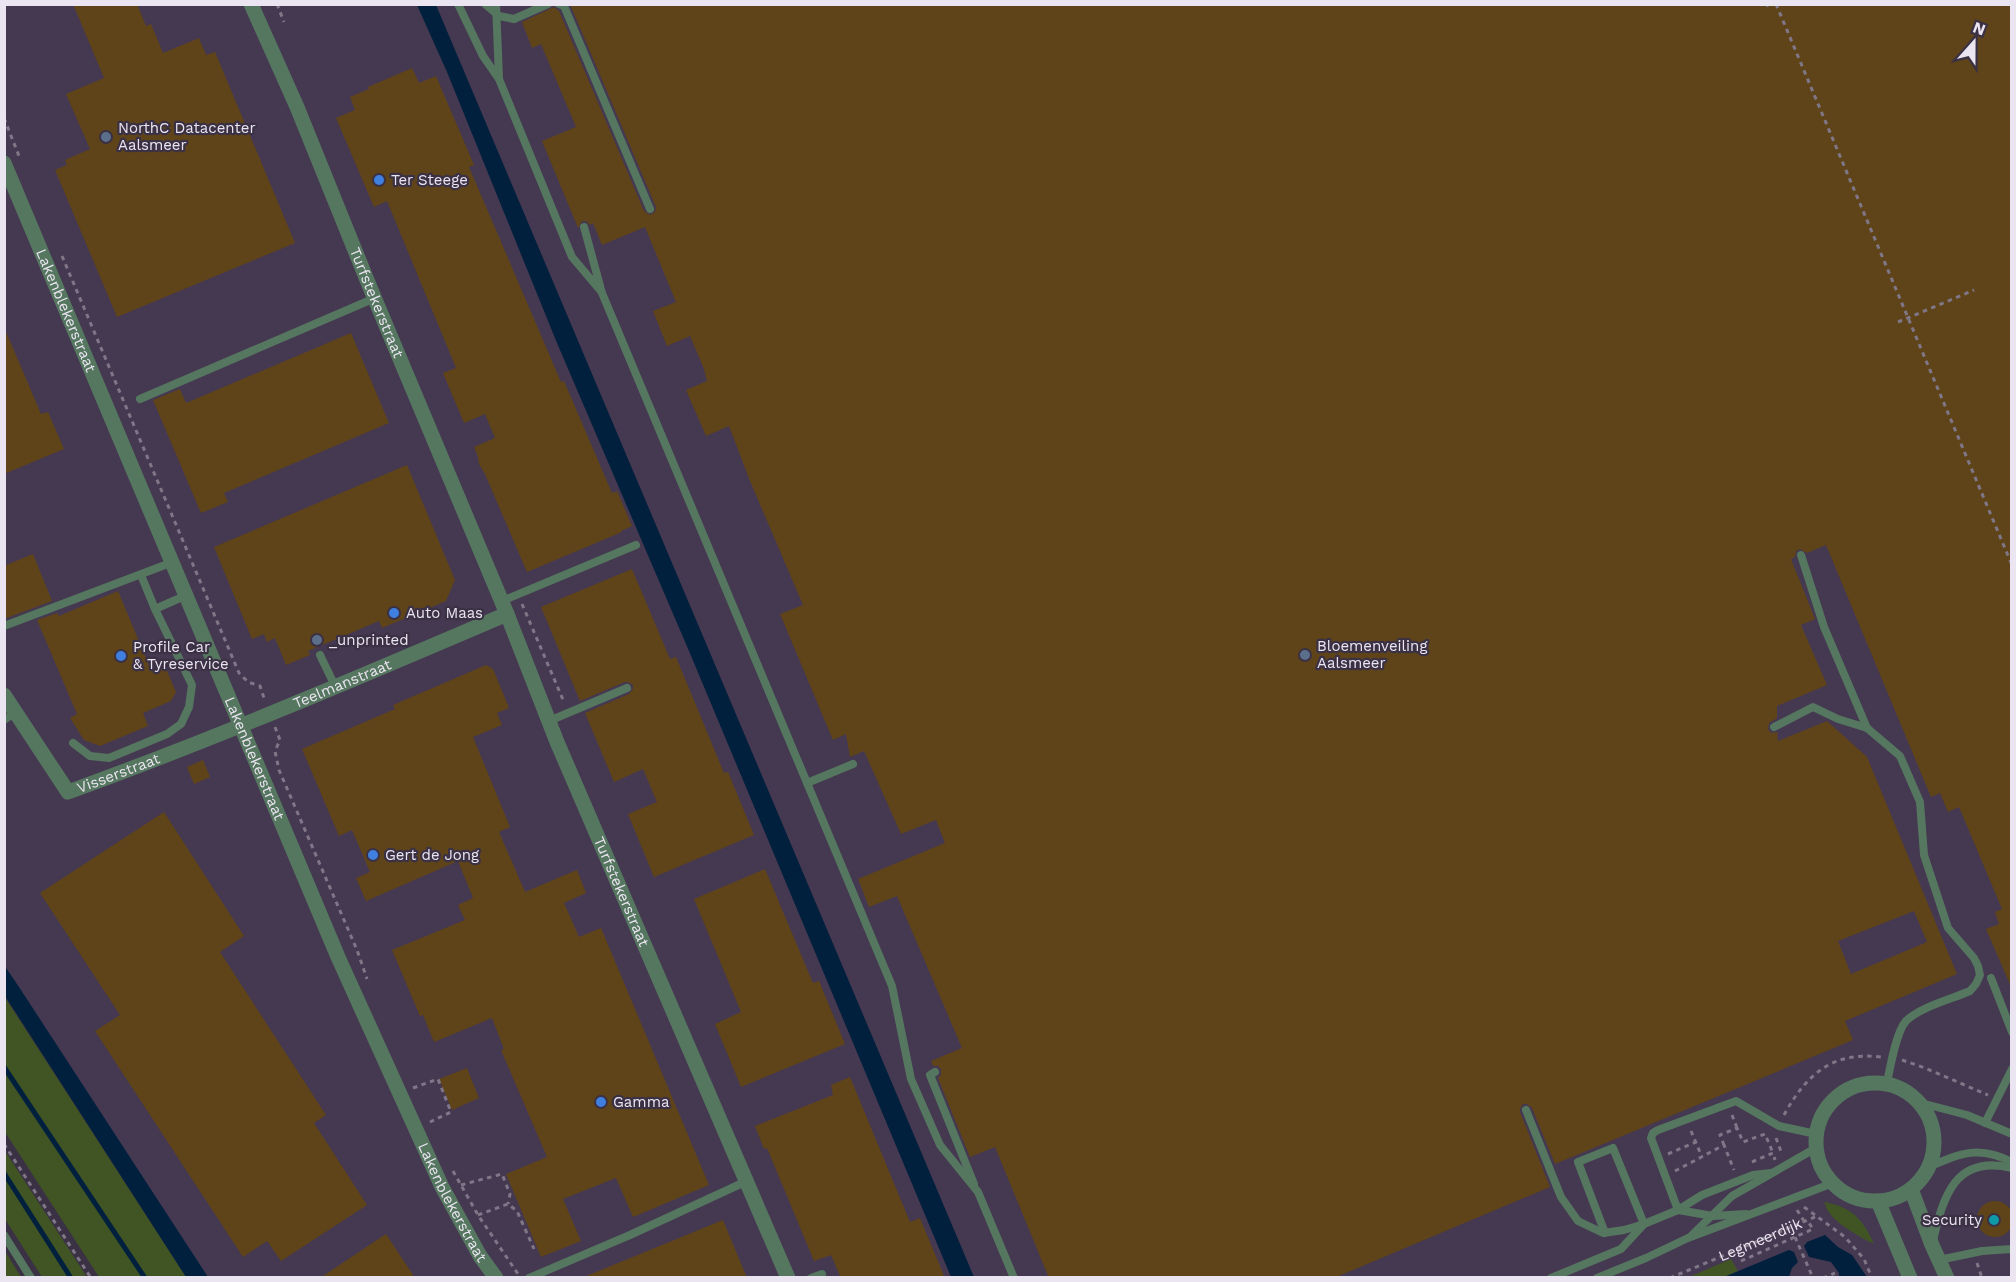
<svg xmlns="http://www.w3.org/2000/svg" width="2016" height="1282" viewBox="0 0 2016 1282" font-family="'Work Sans',sans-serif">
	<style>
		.built { fill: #453851 }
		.green { fill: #405523 }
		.water { fill: #00203e }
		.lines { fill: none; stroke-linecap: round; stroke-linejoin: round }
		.stream { stroke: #00203e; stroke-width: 5 }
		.building { fill: #604419; fill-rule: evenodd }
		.path { stroke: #7f7787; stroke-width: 3; stroke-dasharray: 4.5 4.5; stroke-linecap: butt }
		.lane { stroke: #55765f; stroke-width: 8 }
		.street { stroke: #55765f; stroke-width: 15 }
		.lane-bridge { stroke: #55765f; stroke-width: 8 }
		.service-dot { fill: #5c6f8a; stroke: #3b3144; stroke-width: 2 }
		.shop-dot { fill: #3f7fe0; stroke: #3b3144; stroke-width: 2 }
		.culture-dot { fill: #0f9aa8; stroke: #3b3144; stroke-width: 2 }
		.labels { text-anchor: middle; stroke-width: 4.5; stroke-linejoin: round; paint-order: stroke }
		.poi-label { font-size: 15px; fill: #ebe5f1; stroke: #3b3144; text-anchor: start }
		.street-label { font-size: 15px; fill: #ebe5f1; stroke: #3b3144 }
	</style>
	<rect width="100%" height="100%" fill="#3b3144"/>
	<!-- built -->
	<path class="built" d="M4,5h2007v1272h-1806l-200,-304z"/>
	<!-- green -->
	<g class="green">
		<path d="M4,996l182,281h-87l-94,-145z"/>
		<path d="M4,1151h1l82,126h-45l-37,-58z"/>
		<path d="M1824,1202c28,5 39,17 50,42 -13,-6 -39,-21 -46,-33 -2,-2 -2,-6 -4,-9z"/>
		<path d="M5,1251l16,26h-16z"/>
		<path d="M1731,1259l7,12 -14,6h-35z"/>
	</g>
	<!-- water -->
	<g class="water">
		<path d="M417,5h19l538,1272h-23l-262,-626 -132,-308 -110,-271z"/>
		<path d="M4,965l15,22 189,290h-22l-181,-281z"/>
		<path d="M1825,1235l13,12 14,8 15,22h-28v-4l-8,-11 -22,-5 -5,-11 3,-4z"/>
		<path d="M1789,1250l5,2 4,10 -6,6 -3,9h-65z"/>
	</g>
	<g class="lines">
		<!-- stream -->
		<g class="stream">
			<path d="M4,1067l141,211"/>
			<path d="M4,1173l67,105"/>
		</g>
	</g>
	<!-- building -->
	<g class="building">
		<path d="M73,4h64l9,22 5,-2 12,29 36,-15 7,17 9,-3 80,191 -178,74 -62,-147 12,-5 -2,-5 25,-11 -24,-55 38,-16z"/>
		<path d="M570,4h1442v985l-26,-60 13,-5 -4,-12 7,-3 -43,-102 -11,5 -8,-19 -9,4 -105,-252 -19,8 -7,-4 -4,2 -1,6 -4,2 24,60 -14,6 26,60 -50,21v12l-8,5 -1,6 3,4 6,-1 1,9 49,-20 40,36 90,217 -112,47 8,19 -298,124 -23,-56 -5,-4h-4l-3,5v3l30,75 -216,91h-285l-54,-131 -25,10 -32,-79 3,-3v-6l-3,-3h-5l-2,-5 31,-13 -65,-152 -28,11 -11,-28 87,-36 -9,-23 -35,14 -37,-83 -14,6 -4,-23 -13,6 -53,-126 23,-9 -53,-124 -21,-55 -23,10 -20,-46 21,-9 -3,-12 -14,-33 -23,10 -14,-35 23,-9 -31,-75 -43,18 -9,-22 -3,2 -4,-4h-4l-4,7 -36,-87 34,-14 -35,-83 -9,4 -10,-26 32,-15 5,4 85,200 6,4 5,-3 1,-5zM1914,911l13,31 -76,32 -13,-33z"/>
		<path d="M412,68l7,15 17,-7 38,89 -5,2 92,215 3,-1 48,112 5,-2 15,35 -11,5 1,1 -95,40 -42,-98 -6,-10 -1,-7 -4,-10 21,-9 -10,-24 -21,9 -21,-50 13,-5 -69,-167 -13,6 -38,-89 19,-8 -5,-13 19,-8 -1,-2z"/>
		<path d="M4,327l37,87 7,-2 16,37 -60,25z"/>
		<path d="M351,333l38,90 -165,70 4,9 -27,11 -48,-113 27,-11 6,14z"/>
		<path d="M407,465l48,115 -9,21 -64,27 -3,-7 -71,30 2,4 -24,10 -11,-27 -8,4 -3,-8 -12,5 -38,-92z"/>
		<path d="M33,554l19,47 -48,18v-53z"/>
		<path d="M632,569l38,90 6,-2 48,116 4,-1 26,63 -100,42 -26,-63 29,-12 -14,-33 -29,13 -29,-69 44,-19 4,-5v-4l-5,-3h-3l-45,19 -39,-94z"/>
		<path d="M118,591l33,79 7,-3 9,4 9,21 -5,9 -28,12 5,13 -48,20 -16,-6 -14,-22 7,-4 -40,-94 20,-7 2,3z"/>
		<path d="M486,665l7,4 16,39 -12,5 5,12 -29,12 37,90 -11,5 26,60 52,-22 9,23 -22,10 15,34 22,-9 108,257 -76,32 -17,-39 -53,21 18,42 -40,16 -35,-83 41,-17 -46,-107 3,-1 -12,-31 -58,24 -11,-27 -3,1 -28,-66 73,-30 -7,-15 15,-7 -15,-37 -92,40 -10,-23 14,-6 -18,-42 -13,6 -37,-87 93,-40 -2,-4z"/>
		<path d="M203,760l7,17 -16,7 -7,-17z"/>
		<path d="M164,812l80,124 -24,16 106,163 -12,8 53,82 -86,56 -14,-20 -24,16 -148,-226 25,-16 -80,-122z"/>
		<path d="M765,869l48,114 6,-2 26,63 -104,43 -26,-63 26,-12 -47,-113z"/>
		<path d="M467,1068l12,30 -27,12 -13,-31z"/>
		<path d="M850,1077l60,145 10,-4 25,60h-104l-10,-23 -17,6 -47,-113 -3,1 -9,-23 78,-31 -2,-10z"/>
		<circle cx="1995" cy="1219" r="18"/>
		<path d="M723,1220l24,58h-162l-1,-1z"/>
		<path d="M386,1234l29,44h-95z"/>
	</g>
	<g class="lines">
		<!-- path -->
		<g class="path">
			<path d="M277,4l7,18"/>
			<path d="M1776,4l236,561"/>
			<path d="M1766,6l4,-2"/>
			<path d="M4,118l15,38"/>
			<path d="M62,256l177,417 9,9 12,4 5,15"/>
			<path d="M1898,322l76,-32"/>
			<path d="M522,604l42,98"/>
			<path d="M275,727l5,13 -5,11 4,19 78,180 10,29"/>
			<path d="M1902,1060l23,8 63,27"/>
			<path d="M413,1088l25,-9 13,33 -21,10"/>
			<path d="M1732,1115l5,13"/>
			<path d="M1784,1115c22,-40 48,-64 97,-58"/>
			<path d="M1691,1131l11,26"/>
			<path d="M1776,1138l6,16"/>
			<path d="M4,1144l87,134"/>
			<path d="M1724,1145l-4,-10 17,-7 6,14 22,-8 8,19"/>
			<path d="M1668,1154l28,-12"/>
			<path d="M1752,1162l21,-9 2,7"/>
			<path d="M453,1171l25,44 40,59"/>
			<path d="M1675,1171l49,-26 10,25"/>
			<path d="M461,1185l41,-11 8,20 -2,10"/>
			<path d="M1804,1207l41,30 19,22 8,19"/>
			<path d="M1797,1210l7,11"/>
			<path d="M478,1215l30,-11 9,7 17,38"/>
			<path d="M1795,1237l18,41"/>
			<path d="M1741,1261l72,-32 -6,-9"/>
			<path d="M1977,1263l5,15"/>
			<path id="s1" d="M1670,1278l147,-62"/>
			<path d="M1823,1278l12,-5"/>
		</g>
		<!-- lane -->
		<g class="lane">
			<path d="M458,4l25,52 16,23 73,178 28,33"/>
			<path d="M496,4l3,74"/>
			<path d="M559,4l5,2 86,203"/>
			<path d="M514,19l34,-15"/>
			<path d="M584,227l18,66 290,693 19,93 29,66 38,47 36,86"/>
			<path d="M140,399l235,-101"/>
			<path d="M1801,555l23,72 43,101"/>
			<path d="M141,575l14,34"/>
			<path d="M502,601l134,-56"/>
			<path d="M4,626l169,-64"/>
			<path d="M320,655l16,33"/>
			<path d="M4,720l12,-8"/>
			<path d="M549,721l78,-33"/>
			<path d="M1774,727l39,-20 25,12 29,9 33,28 20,46 4,53 24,73 26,30 4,8 2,9 -4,9 -6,7c-18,8 -50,16 -64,30 -10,11 -16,47 -19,62"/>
			<path d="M73,743l17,13 19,2 58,-24 14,-10 8,-17 3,-22 -37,-76 32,-14"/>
			<path d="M807,783l46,-19"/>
			<path d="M1991,978l21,54"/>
			<path d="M935,1072l-5,3 44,109"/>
			<path d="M1921,1103l46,12 45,19"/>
			<path d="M1526,1110l35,87 17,24 25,12 21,-3 20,-6 34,-14 24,-15 51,-20 18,-2"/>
			<path d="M1985,1123l27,-54"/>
			<path d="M1929,1167c32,-14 50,-22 83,-5"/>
			<path d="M1678,1210l-27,-72 2,-5 5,-3 78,-29 43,25 37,8"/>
			<path d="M1678,1210l35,6 33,-2"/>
			<path d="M1605,1233l-27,-71 35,-14 31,76"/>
			<path d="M4,1235l27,43"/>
			<path d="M1692,1235l40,-39 84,-48"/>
			<path d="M1933,1241c10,-44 22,-87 79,-73"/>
			<path d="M1939,1260l43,-9 30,-2"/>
			<path d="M529,1278l101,-43 117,-54"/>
			<path d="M811,1278l11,-4"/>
			<path d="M1551,1278l70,-29 23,-25"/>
			<path d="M1597,1278l49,-20 42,-20 145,-55"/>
		</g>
		<!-- street -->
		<g class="street">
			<path id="s2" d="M251,4l46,103 72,178 138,329 50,128 231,536"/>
			<path id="s3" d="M4,163l334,794 104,230 38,69 16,22"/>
			<path id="s4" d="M4,695l64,97c149,-54 294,-116 439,-178"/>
			<circle cx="1875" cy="1142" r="59"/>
			<path d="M1911,1189l21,56 15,33"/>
			<path d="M1878,1201l32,77"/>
		</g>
		<!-- lane-bridge -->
		<path class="lane-bridge" d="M485,4l14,12 15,3"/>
	</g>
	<!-- markers -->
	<g class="service-dot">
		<circle cx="106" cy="137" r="6"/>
		<circle cx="317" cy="640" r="6"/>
		<circle cx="1305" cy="655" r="6"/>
	</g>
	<g class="shop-dot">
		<circle cx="379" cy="180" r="6"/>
		<circle cx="394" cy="613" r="6"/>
		<circle cx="121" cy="656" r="6"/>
		<circle cx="373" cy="855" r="6"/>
		<circle cx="601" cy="1102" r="6"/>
	</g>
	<circle class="culture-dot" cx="1994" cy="1220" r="6"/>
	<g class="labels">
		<!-- poi labels -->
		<g class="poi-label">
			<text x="118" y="133">NorthC Datacenter<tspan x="118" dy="17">Aalsmeer</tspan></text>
			<text x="391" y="185">Ter Steege</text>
			<text x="406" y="618">Auto Maas</text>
			<text x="329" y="645">_unprinted</text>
			<text x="1317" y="651">Bloemenveiling<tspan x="1317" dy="17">Aalsmeer</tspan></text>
			<text x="133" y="652">Profile Car<tspan x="133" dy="17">&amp; Tyreservice</tspan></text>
			<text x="385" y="860">Gert de Jong</text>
			<text x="613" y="1107">Gamma</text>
			<text x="1982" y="1225" text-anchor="end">Security</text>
		</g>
		<!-- street labels -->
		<g class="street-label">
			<text dy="5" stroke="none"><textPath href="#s2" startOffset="324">Turfstekerstraat</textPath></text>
			<text dy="5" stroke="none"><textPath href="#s3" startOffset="160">Lakenblekerstraat</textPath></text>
			<text dy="5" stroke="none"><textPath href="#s4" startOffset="411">Teelmanstraat</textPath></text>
			<text dy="5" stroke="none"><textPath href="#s3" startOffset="646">Lakenblekerstraat</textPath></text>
			<text dy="5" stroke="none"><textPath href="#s4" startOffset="170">Visserstraat</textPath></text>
			<text dy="5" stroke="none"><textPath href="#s2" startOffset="962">Turfstekerstraat</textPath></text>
			<text dy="5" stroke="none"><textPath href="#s3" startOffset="1132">Lakenblekerstraat</textPath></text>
			<text dy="5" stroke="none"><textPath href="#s1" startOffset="98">Legmeerdijk</textPath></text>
		</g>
	</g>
	<!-- border -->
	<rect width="2016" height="1282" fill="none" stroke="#ebe5f1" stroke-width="12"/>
	<!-- north arrow -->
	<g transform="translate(1974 42) rotate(21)" stroke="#3b3144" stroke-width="4.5" paint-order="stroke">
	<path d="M0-4.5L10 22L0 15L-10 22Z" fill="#ebe5f1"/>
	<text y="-9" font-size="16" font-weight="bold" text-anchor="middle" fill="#ebe5f1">N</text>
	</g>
</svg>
